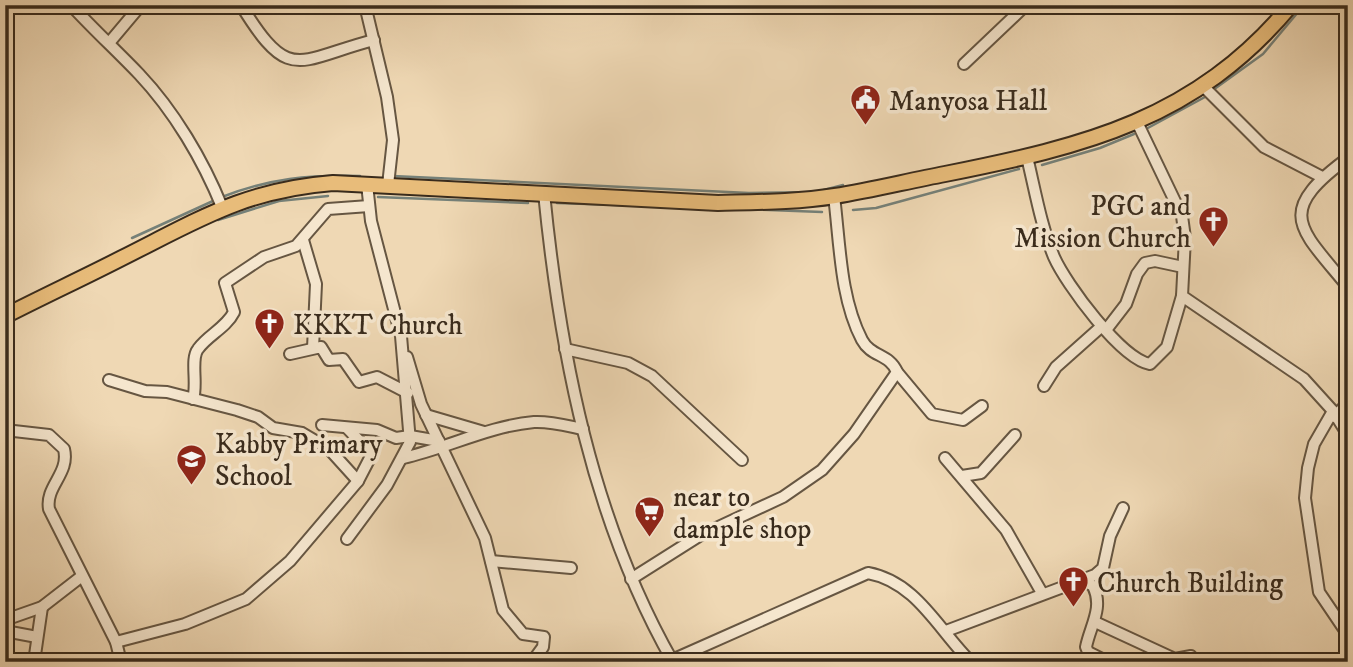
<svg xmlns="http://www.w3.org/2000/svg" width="1353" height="667" viewBox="0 0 1353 667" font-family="'IM FELL DW Pica',serif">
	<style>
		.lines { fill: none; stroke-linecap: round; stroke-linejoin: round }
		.stream { stroke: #758078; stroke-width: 2.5 }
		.minor-casing { stroke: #665642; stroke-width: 14 }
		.major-casing { stroke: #392b1c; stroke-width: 18 }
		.minor { stroke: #f5e6ce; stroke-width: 10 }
		.major { stroke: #e8bc7a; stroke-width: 14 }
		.labels { text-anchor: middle; stroke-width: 7; stroke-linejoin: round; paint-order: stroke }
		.poi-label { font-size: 28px; fill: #392b1c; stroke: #f5e6ce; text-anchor: start }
	</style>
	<rect width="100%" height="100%" fill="#efd8b4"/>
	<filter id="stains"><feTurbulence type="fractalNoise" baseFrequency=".00286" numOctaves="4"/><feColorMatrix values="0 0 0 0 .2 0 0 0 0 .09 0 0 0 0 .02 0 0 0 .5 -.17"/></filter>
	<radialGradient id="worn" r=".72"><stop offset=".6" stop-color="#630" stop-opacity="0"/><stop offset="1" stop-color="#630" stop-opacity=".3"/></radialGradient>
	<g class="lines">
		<!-- stream -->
		<g class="stream">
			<path d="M1213,90l50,-36 41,-49"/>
			<path d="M1146,129l59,-32"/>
			<path d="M1042,165l58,-17 34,-14"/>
			<path d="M393,176l356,17 67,-1 27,-7"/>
			<path d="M222,197c49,-19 85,-22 138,-21"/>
			<path d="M378,197l150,6"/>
			<path d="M557,203l90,3"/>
			<path d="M742,209l80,3"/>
			<path d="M853,210l23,-2 143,-39"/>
			<path d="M218,220l61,-19 49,-5"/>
			<path d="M132,238l81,-37"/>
		</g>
		<defs>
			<g id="minor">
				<path d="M71,5c22,24 46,46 68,69 35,37 64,86 83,133"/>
				<path d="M241,5c49,80 56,55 133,35"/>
				<path d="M365,5l22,92 6,43 -5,45"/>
				<path d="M1273,5l9,11"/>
				<path d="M109,43l32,-38"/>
				<path d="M964,64l62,-59"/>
				<path d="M1203,86l61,61 58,30"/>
				<path d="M1137,122l45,94 3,22 -3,58 122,83 29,32 15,24"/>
				<path d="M1027,157c8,33 14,69 27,100 12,27 67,102 96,107l17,-17 15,-51"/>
				<path d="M1348,158c-75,55 -48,70 0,129"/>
				<path d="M544,193c16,161 48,327 129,469"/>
				<path d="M303,240l13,44 -3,64"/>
				<path d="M1106,330l20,-26 11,-30 8,-11 10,-2 28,6"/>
				<path d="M565,349l63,14 24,13 90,84"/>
				<path d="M290,354l31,-7 8,13 14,-1 16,23 18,-5 31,16"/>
				<path d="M407,357l14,47 64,134 18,72 20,24 21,3 -1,10 -11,15"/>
				<path d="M897,372l35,42 31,6 19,-14"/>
				<path d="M109,380l36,11 22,1 70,18 21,7 15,11 29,5 27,16 29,32"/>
				<path d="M1044,386l12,-19 46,-41"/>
				<path d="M193,399c5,-15 -3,-40 5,-50 10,-14 28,-21 36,-37l-9,-29 39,-26 32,-11 32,-37 41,-3"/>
				<path d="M1333,411l-19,33 -6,24 -3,30 14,94 25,37"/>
				<path d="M426,415l58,17"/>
				<path d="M1335,417l13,-15"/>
				<path d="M322,425l55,5 19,8 14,-2 29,5"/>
				<path d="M5,430l44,5 15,14c6,25 -19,37 -15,60l67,133 5,20"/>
				<path d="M403,458c44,-10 86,-32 131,-36 16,-1 34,4 49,7"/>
				<path d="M945,458l61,72 36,63"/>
				<path d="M962,476l19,-3 34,-38"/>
				<path d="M347,539l40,-54 23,-43 -9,-106 -30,-115 -4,-37"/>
				<path d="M491,561l80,7"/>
				<path d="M631,579l68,-43 84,-39 39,-27 32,-36 43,-62c-7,-18 -26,-15 -35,-32 -22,-42 -22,-96 -28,-144"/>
				<path d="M1083,580l10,6c11,22 -3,40 -7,61l2,5 20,10"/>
				<path d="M5,620l37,-13 40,-31"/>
				<path d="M1095,622l80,37 16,-3"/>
				<path d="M5,631l32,6"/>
				<path d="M946,631l149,-56 8,-7 7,-32 13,-28"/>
				<path d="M116,642l69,-18 61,-25 44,-38 68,-80 14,-27 -25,-26"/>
				<path d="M672,660l196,-87c49,9 71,58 103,89"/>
				<path d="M34,662l8,-55"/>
			</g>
			<path id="major" d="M5,316c39,-20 78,-38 117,-58 76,-38 122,-68 211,-75l385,20c39,-1 79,-1 117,-7 37,-6 73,-15 110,-22 140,-28 250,-54 346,-169"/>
		</defs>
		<!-- minor casing -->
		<use href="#minor" class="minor-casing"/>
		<!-- major casing -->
		<use href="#major" class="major-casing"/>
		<!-- minor -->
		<use href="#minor" class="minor"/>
		<!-- major -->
		<use href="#major" class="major"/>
	</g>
	<!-- icons -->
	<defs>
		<symbol id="civic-pin" viewBox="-11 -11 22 30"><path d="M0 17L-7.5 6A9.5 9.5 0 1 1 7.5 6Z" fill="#8f2418" stroke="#f5e6ce"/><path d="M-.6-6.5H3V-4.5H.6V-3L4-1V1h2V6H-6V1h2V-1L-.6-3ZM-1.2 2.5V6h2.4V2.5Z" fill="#fff"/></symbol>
		<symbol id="church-pin" viewBox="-11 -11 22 30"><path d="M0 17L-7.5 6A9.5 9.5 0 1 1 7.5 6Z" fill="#8f2418" stroke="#f5e6ce"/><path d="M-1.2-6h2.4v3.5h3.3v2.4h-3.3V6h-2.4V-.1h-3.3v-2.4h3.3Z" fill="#fff"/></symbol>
		<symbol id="school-pin" viewBox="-11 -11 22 30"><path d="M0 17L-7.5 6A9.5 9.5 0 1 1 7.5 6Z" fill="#8f2418" stroke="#f5e6ce"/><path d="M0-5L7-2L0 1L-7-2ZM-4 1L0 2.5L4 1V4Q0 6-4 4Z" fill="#fff"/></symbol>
		<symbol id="supermarket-pin" viewBox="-11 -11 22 30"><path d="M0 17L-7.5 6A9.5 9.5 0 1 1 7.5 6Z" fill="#8f2418" stroke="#f5e6ce"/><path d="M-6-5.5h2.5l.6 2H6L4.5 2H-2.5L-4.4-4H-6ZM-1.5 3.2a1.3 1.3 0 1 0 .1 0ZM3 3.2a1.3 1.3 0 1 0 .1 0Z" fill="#fff"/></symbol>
	</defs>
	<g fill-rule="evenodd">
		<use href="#civic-pin" x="848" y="82" width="35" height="47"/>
		<use href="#church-pin" x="1196" y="204" width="35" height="47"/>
		<use href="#church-pin" x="252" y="306" width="35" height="47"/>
		<use href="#school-pin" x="174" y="442" width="35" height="47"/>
		<use href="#supermarket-pin" x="632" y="494" width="35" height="47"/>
		<use href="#church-pin" x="1056" y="564" width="35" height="47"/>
	</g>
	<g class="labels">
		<!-- poi labels -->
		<g class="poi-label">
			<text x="889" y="110">Manyosa Hall</text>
			<text x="1191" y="215" text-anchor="end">PGC and<tspan x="1191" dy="32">Mission Church</tspan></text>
			<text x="293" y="334">KKKT Church</text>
			<text x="215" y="453">Kabby Primary<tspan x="215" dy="32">School</tspan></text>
			<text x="673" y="506">near to<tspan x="673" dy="32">dample shop</tspan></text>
			<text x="1097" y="592">Church Building</text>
		</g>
	</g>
	<!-- margin -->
	<rect width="1353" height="667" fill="none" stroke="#efd8b4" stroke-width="28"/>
	<rect x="7" y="7" width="1339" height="653" fill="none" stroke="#392b1c" stroke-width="3.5"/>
	<rect x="14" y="14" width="1325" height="639" fill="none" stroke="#392b1c" stroke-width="2"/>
	<rect width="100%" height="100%" filter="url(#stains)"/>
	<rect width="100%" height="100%" fill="url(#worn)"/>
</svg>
